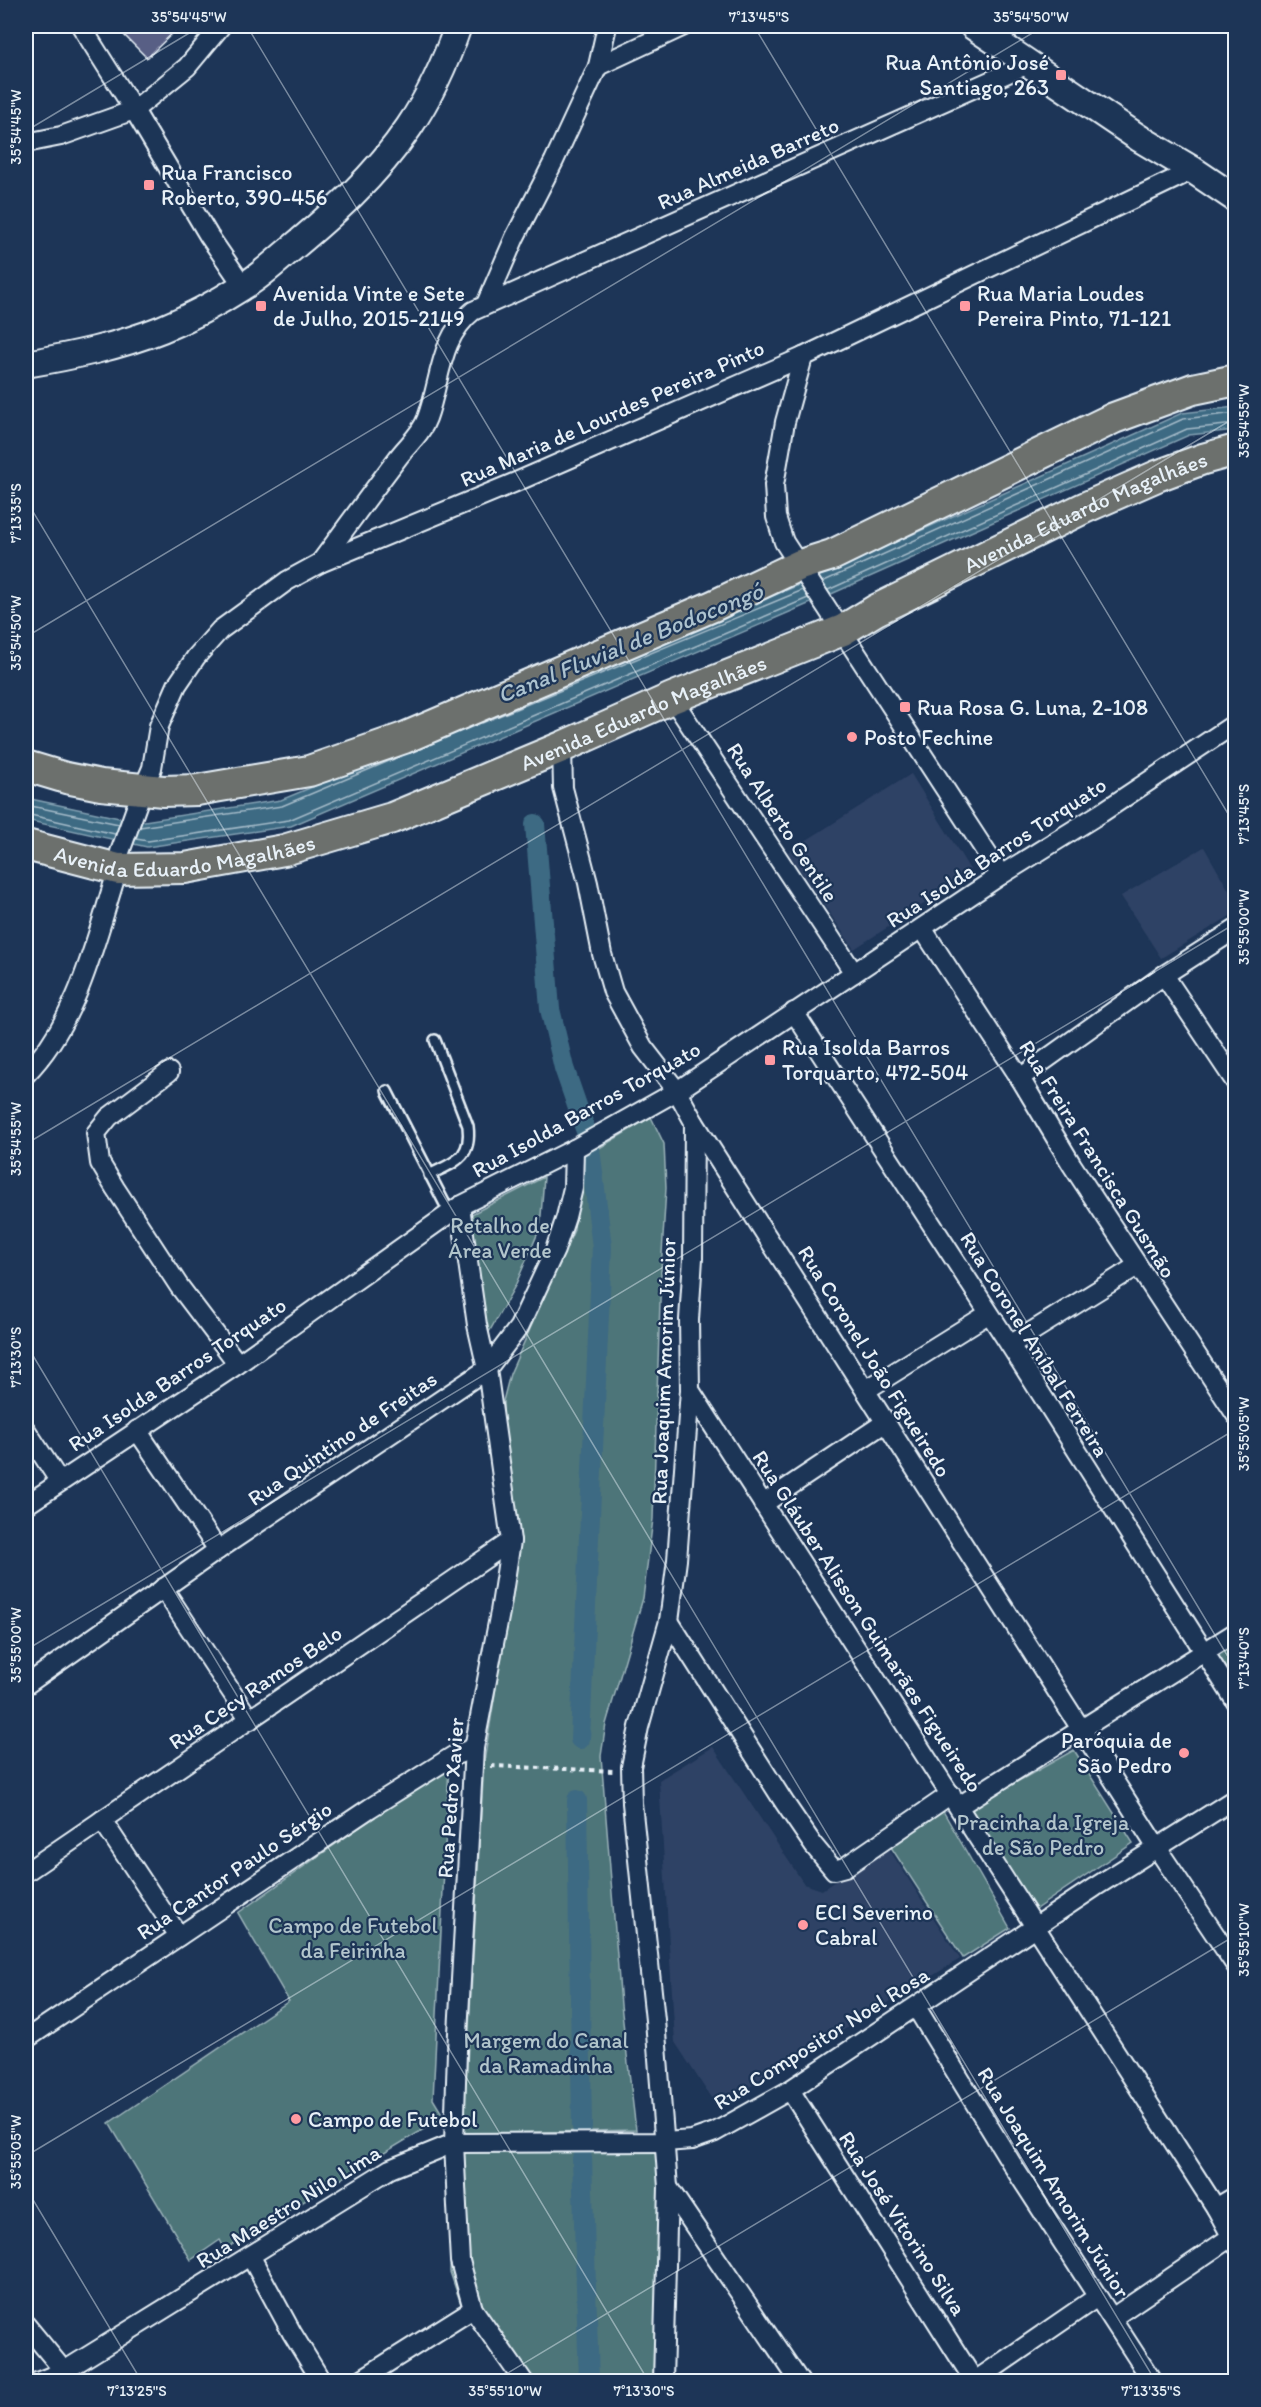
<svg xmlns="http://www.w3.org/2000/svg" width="1261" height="2407" viewBox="0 0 1261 2407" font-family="Itim,sans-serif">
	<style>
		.built { fill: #2f4265 }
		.green { fill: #4d7479; stroke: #9ab2b8; stroke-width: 1.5 }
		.water { fill: #3e6a83; stroke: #82a0b2; stroke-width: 1.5 }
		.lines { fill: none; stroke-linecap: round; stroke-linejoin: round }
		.shore { stroke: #a4bbc9; stroke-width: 1.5 }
		.canal { stroke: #3e6a83; stroke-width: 20 }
		.building { fill: #595f85; stroke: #e8f1f8; stroke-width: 1.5 }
		.lane-casing { stroke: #e8f1f8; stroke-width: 14 }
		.street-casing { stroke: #e8f1f8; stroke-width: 22 }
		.secondary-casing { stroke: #e8f1f8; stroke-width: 30 }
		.primary-casing { stroke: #e8f1f8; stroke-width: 34 }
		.path { stroke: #e8f1f8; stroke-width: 4; stroke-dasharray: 4.5 4.5; stroke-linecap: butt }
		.lane { stroke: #1d3557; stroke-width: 9 }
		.street { stroke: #1d3557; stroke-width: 18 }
		.secondary { stroke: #1d3557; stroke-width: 26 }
		.primary { stroke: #6c706d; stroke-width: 30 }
		.ticks { fill: none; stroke: #e8f1f8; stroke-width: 1.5; stroke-opacity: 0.45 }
		.poi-dot { fill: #ff9aa2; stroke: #1d3557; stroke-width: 2 }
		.labels { text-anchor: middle; stroke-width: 4.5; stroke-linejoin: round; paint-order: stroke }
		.poi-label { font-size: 22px; fill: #e8f1f8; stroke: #1d3557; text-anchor: start }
		.street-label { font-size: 22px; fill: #e8f1f8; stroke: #1d3557 }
		.park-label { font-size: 22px; fill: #b2c5cc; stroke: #1d3557 }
		.water-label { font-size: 24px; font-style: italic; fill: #acc2cf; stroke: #1d3557 }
		.neatline { fill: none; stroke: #e8f1f8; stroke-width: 2 }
		.ticks-label { font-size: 15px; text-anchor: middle; fill: #e8f1f8 }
	</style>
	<rect width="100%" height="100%" fill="#1d3557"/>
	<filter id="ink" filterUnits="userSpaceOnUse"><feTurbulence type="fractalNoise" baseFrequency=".0167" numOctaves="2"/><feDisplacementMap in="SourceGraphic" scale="12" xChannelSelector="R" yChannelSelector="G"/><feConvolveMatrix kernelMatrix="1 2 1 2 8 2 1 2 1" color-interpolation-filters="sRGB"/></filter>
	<g filter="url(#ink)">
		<!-- built -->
		<g class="built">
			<path d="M911,774l61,99 -118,76 -66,-97z"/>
			<path d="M1204,847l31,54v12l-74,45 -40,-62z"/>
			<path d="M713,1747l91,137 18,6 65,-44 73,113 -243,148 -42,-65 -16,-262z"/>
		</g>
		<!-- green -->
		<g class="green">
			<path d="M651,1117l13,27 2,44 -5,82 -8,249 -10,79 -37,126 -5,32 20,249 15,125 -173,4 21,-372 25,-155 -6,-206 7,-27 64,-144 2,-68z"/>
			<path d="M544,1177l-4,51 -25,58 -31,55 -20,-123z"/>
			<path d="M1235,1640v56l-25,-40z"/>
			<path d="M1074,1750l59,93 -106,72 -67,-101z"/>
			<path d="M449,1764l-16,335 11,18 -219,132 -5,-9 -29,20 -82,-137 180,-122 -51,-88z"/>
			<path d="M943,1811l67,117 -47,30 -74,-114z"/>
			<path d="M453,2149h208l11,45v187h-153l-57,-74 -12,-35z"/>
		</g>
		<!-- water -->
		<path class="water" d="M1235,407v23l-46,5 -369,164 -529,227 -144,21 -121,-27v-22l112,24 143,-22 530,-220 371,-167z"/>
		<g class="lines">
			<!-- shore -->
			<g class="shore">
				<path d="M822,582l361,-163 53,-6"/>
				<path d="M828,590l359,-161 49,-5"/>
				<path d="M482,723l321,-133"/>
				<path d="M26,805l93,19"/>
				<path d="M26,814l89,20"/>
				<path d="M140,827l142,-21 112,-47"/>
				<path d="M136,839l12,2 141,-21 519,-222"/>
			</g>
			<!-- canal -->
			<g class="canal">
				<path d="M535,824l15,185 14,59 25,72 13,107 -22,492"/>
				<path d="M577,1800l5,327"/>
				<path d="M582,2158l7,224"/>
			</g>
		</g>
		<!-- building -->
		<path class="building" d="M115,26h65l-33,32z"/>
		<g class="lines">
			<defs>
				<g id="lane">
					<path d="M387,1091l63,123"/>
					<path d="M429,1175c25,-13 43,-16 39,-49l-33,-86"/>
				</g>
				<g id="street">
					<path d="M81,26l53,84 75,126 35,51"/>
					<path d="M598,66l86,-40"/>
					<path d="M26,143l35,-7 73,-26 53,-43 34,-41"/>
					<path d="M486,304l29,-67 39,-76 44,-95 9,-40"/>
					<path d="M803,357l-18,65 -11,63 2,32 8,25 217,333"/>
					<path d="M320,563c26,-35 51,-70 77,-104 10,-14 24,-24 30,-41 14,-38 12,-80 46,-107l555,-247"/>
					<path d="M672,698l182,275"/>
					<path d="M562,747l1,41 25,95 14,71 11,38 30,55 34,44 17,31 463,726 79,118"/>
					<path d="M922,928l98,150 52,87 164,250"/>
					<path d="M1164,975l72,108"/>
					<path d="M794,1012l216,333 226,357"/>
					<path d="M169,1072l-60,45 -13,16 4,30 15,25 64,98 59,78"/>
					<path d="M26,1074c53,-54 69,-134 92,-205l2,-17 22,-61 10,-23 7,-42 18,-41 19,-28 24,-27 67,-49 33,-18 196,-81 287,-125 390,-187"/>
					<path d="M1020,1078l144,-103 72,-46"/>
					<path d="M460,1206l17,119 10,44 24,172 -11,71 -26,136 -17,303 -3,92 3,63 3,55 13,48 51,73"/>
					<path d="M1010,1345l127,-79"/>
					<path d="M690,1390l526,818 20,37"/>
					<path d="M866,1390l122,-76"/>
					<path d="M26,1430l34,52"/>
					<path d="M137,1430l81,120"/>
					<path d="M763,1504l123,-82"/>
					<path d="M26,1505l212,-141 222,-158 114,-57 103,-58 324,-216 100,-62 135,-90"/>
					<path d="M163,1588l87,132"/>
					<path d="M669,1621l115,181 30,44 20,24 11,-3 106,-73"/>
					<path d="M26,1685l192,-135 269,-181 32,-42 36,-77 11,-33 7,-29 1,-39"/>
					<path d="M959,1806l277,-174"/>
					<path d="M102,1820l77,116"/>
					<path d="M26,1872l485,-331"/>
					<path d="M916,2007l99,162 138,213"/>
					<path d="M26,2039l344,-231 83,-52 21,-8"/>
					<path d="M790,2090l185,292"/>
					<path d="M668,2187l132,195"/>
					<path d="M1216,2208l20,-12"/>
					<path d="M251,2257l41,76 30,49"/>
					<path d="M1112,2318l119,-81"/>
					<path d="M26,2325l47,57"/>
					<path d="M975,2381l122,-84"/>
					<path d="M37,2382l27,-11 326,-202 64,-26 211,-1 27,-2 23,-8 75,-42 305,-203 141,-89"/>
					<path d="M357,2382l116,-73"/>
					<path d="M663,2382l5,-195 -13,-167 -23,-217 -1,-36 8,-40 30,-106 8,-61 13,-170 -1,-70 4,-62 1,-136"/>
				</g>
				<g id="secondary">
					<path d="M973,26l166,112 54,32 43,29"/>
					<path d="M26,364c46,-8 91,-17 136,-35 27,-11 55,-26 80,-42 16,-9 30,-22 43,-33 45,-37 91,-78 124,-127 21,-31 37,-66 49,-101"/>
				</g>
				<g id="primary">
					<path d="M26,766l40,12 35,7 62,6 34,-1 112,-19 95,-33 309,-132 87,-41 32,-10 282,-137 79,-29 43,-9"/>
					<path id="s1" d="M26,845l92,24 67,-1 99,-18 108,-32 170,-71 110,-49 171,-68 33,-20 208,-102 73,-32 46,-17 33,-9"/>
				</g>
			</defs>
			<!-- lane casing -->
			<use href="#lane" class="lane-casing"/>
			<!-- street casing -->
			<use href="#street" class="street-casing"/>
			<!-- secondary casing -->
			<use href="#secondary" class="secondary-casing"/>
			<!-- primary casing -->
			<use href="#primary" class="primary-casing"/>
			<!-- path -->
			<path class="path" d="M491,1766l124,5"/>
			<!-- lane -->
			<use href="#lane" class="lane"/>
			<!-- street -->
			<use href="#street" class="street"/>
			<!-- secondary -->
			<use href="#secondary" class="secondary"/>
			<!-- primary -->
			<use href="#primary" class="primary"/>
		</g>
	</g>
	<!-- ticks -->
	<path class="ticks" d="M247,26l989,1644M754,26l482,801M26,131l175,-105M26,500l1130,1882M26,637l1018,-611M26,1144l1210,-727M26,1344l623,1038M26,1650l1210,-727M26,2156l1210,-727M26,2188l116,194M493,2382l743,-447"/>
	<!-- markers -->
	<g class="poi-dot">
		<rect x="1055" y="69" width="12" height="12" rx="3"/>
		<rect x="143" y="179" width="12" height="12" rx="3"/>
		<rect x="255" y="300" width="12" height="12" rx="3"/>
		<rect x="959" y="300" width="12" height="12" rx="3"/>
		<rect x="899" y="701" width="12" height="12" rx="3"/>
		<circle cx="852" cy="737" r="6"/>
		<rect x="764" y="1054" width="12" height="12" rx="3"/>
		<circle cx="1184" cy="1753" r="6"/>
		<circle cx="803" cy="1925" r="6"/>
		<circle cx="296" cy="2119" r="6"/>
	</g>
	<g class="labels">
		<!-- poi labels -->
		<g class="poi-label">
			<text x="1049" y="70" text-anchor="end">Rua Antônio José<tspan x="1049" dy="25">Santiago, 263</tspan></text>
			<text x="161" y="180">Rua Francisco<tspan x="161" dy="25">Roberto, 390-456</tspan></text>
			<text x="273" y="301">Avenida Vinte e Sete<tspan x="273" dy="25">de Julho, 2015-2149</tspan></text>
			<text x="977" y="301">Rua Maria Loudes<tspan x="977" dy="25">Pereira Pinto, 71-121</tspan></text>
			<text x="917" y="715">Rua Rosa G. Luna, 2-108</text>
			<text x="864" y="745">Posto Fechine</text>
			<text x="782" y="1055">Rua Isolda Barros<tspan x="782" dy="25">Torquarto, 472-504</tspan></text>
			<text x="1172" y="1748" text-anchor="end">Paróquia de<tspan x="1172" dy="25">São Pedro</tspan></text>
			<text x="815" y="1920">ECI Severino<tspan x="815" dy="25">Cabral</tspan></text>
			<text x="308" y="2127">Campo de Futebol</text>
		</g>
		<!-- street labels -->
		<g class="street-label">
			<text transform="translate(748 163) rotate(-24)" y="8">Rua Almeida Barreto</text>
			<text transform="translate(612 413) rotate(-24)" y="8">Rua Maria de Lourdes Pereira Pinto</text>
			<text dy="8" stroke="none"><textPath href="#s1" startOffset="1134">Avenida Eduardo Magalhães</textPath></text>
			<text dy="8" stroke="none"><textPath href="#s1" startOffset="648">Avenida Eduardo Magalhães</textPath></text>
			<text transform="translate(783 822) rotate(57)" y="8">Rua Alberto Gentile</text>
			<text dy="8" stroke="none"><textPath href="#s1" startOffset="162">Avenida Eduardo Magalhães</textPath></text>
			<text transform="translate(996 852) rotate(-33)" y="8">Rua Isolda Barros Torquato</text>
			<text transform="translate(586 1109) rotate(-29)" y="8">Rua Isolda Barros Torquato</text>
			<text transform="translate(1098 1159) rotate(58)" y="8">Rua Freira Francisca Gusmão</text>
			<text transform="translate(1035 1344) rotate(58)" y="8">Rua Coronel Aníbal Ferreira</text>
			<text transform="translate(875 1361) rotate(58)" y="8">Rua Coronel João Figueiredo</text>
			<text transform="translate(663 1371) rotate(-88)" y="8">Rua Joaquim Amorim Júnior</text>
			<text transform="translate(177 1374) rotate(-34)" y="8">Rua Isolda Barros Torquato</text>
			<text transform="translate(342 1438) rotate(-34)" y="8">Rua Quintino de Freitas</text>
			<text transform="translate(868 1621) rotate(57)" y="8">Rua Gláuber Alisson Guimarães Figueiredo</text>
			<text transform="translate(255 1687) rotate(-34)" y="8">Rua Cecy Ramos Belo</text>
			<text transform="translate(450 1798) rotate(-86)" y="8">Rua Pedro Xavier</text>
			<text transform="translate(234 1870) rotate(-34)" y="8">Rua Cantor Paulo Sérgio</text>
			<text transform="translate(821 2038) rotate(-32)" y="8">Rua Compositor Noel Rosa</text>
			<text transform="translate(1054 2182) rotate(58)" y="8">Rua Joaquim Amorim Júnior</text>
			<text transform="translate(288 2206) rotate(-32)" y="8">Rua Maestro Nilo Lima</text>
			<text transform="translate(903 2223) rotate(57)" y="8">Rua José Vitorino Silva</text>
		</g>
		<!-- park labels -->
		<g class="park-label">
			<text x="500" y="1233">Retalho de<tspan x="500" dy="25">Área Verde</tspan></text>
			<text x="1043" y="1830">Pracinha da Igreja<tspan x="1043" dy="25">de São Pedro</tspan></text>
			<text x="353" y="1933">Campo de Futebol<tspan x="353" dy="25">da Feirinha</tspan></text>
			<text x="546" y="2048">Margem do Canal<tspan x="546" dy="25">da Ramadinha</tspan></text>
		</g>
		<!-- water labels -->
		<g class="water-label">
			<text transform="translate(630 643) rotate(-22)" y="8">Canal Fluvial de Bodocongó</text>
		</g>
	</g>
	<!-- margin -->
	<rect width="1261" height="2407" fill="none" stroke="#1d3557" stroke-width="66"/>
	<rect x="33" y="33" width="1195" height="2341" class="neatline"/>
	<g class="ticks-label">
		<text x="189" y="22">35°54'45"W</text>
		<text x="759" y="22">7°13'45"S</text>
		<text x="1031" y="22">35°54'50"W</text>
		<text transform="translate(16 127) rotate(-90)" y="5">35°54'45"W</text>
		<text transform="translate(1244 421) rotate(-90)" y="5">35°54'55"W</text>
		<text transform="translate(16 513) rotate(-90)" y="5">7°13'35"S</text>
		<text transform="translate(16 633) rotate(-90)" y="5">35°54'50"W</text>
		<text transform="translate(1244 814) rotate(-90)" y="5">7°13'45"S</text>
		<text transform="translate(1244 927) rotate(-90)" y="5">35°55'00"W</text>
		<text transform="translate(16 1139) rotate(-90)" y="5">35°54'55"W</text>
		<text transform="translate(16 1357) rotate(-90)" y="5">7°13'30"S</text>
		<text transform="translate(1244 1434) rotate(-90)" y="5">35°55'05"W</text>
		<text transform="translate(16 1645) rotate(-90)" y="5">35°55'00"W</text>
		<text transform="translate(1244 1658) rotate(-90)" y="5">7°13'40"S</text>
		<text transform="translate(1244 1940) rotate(-90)" y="5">35°55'10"W</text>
		<text transform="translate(16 2152) rotate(-90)" y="5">35°55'05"W</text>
		<text x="137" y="2396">7°13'25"S</text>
		<text x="505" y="2396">35°55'10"W</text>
		<text x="644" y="2396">7°13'30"S</text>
		<text x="1151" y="2396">7°13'35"S</text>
	</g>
</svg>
